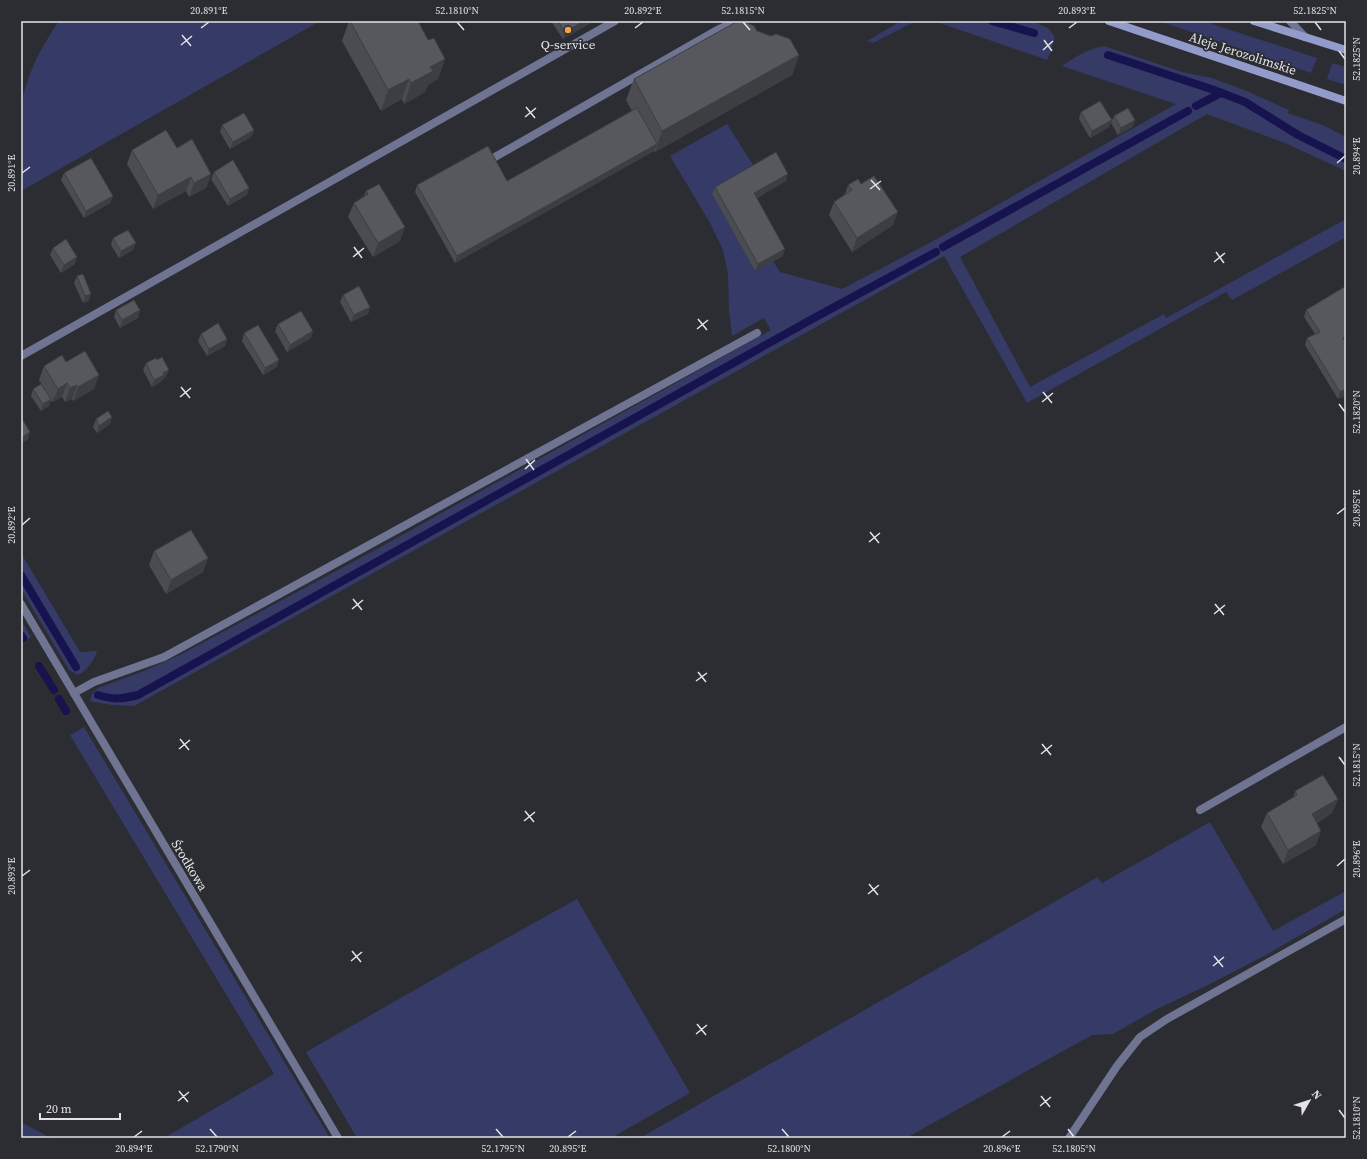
<svg xmlns="http://www.w3.org/2000/svg" width="1367" height="1159" viewBox="0 0 1367 1159" font-family="'Source Serif 4',serif">
	<style>
		.green { fill: #353a66 }
		.lines { fill: none; stroke-linecap: round; stroke-linejoin: round }
		.stream { stroke: #16134e; stroke-width: 8 }
		.lane { stroke: #6f7492; stroke-width: 8 }
		.street { stroke: #6f7492; stroke-width: 8 }
		.secondary { stroke: #939bcb; stroke-width: 8 }
		.wall { fill: #4a4c51 }
		.shaded-wall { fill: #3c3e42 }
		.building { fill: #56585e; stroke: #3c3e42 }
		.ticks { fill: none; stroke: #e3e3e7; stroke-width: 1.5 }
		.poi-dot { fill: #f4a344; stroke: #2c2d33; stroke-width: 1.5 }
		.labels { text-anchor: middle; stroke-width: 3.5; stroke-linejoin: round; paint-order: stroke }
		.poi-label { font-size: 13px; fill: #e3e3e7; stroke: #2c2d33 }
		.street-label { font-size: 13px; fill: #e3e3e7; stroke: #2c2d33 }
		.neatline { fill: none; stroke: #e3e3e7; stroke-width: 1.5 }
		.ticks-label { font-size: 10px; text-anchor: middle; fill: #e3e3e7 }
	</style>
	<rect width="100%" height="100%" fill="#2c2d33"/>
	<!-- green -->
	<g class="green">
		<path d="M59,21h261l-299,170c0,-26 -2,-54 0,-80 2,-30 21,-66 38,-90z"/>
		<path d="M901,21h15l-43,22 -6,-2z"/>
		<path d="M934,21h98l16,7 7,9 -4,14 -4,9z"/>
		<path d="M1159,21h44l114,37 -6,15z"/>
		<path d="M1104,46l78,26 30,6 37,14 40,18 -1,3 37,13 21,11v34l-61,-28 -78,-29 -247,143 70,130 134,-73 2,4 180,-99v18l-114,63 -6,-8 -199,111 -83,-147 -810,450 -22,-1 -22,-4 2,-7 6,-6 46,-17 38,-17 195,-105 394,-219 -7,-12 -32,18 -3,-26 -1,-36 -5,-24 -13,-27 -40,-67 57,-32 26,41 -41,29 43,77 18,-10 7,11 62,17 93,-49 241,-136 -114,-38c13,-9 26,-17 42,-20z"/>
		<path d="M1332,63l14,4v18l-19,-6z"/>
		<path d="M21,553l59,99 17,-1c-1,7 -12,22 -19,24l-9,-5 -48,-81z"/>
		<path d="M21,620l10,17 -10,5z"/>
		<path d="M84,727l246,411h-166l110,-64 -204,-339z"/>
		<path d="M1210,822l63,109 73,-40v18l-82,47 -52,27 -57,27 -42,24 -21,1 -186,103h-266l458,-261 4,6z"/>
		<path d="M577,899l113,194 -79,45h-254l-51,-86 147,-84z"/>
		<path d="M21,1122l30,16h-30z"/>
	</g>
	<g class="lines">
		<!-- stream -->
		<g class="stream">
			<path d="M992,21l42,12"/>
			<path d="M1108,55l106,35 31,12 53,33 48,24"/>
			<path d="M1196,106l25,-13"/>
			<path d="M943,247l245,-136"/>
			<path d="M21,575l55,92"/>
			<path d="M21,635l2,3"/>
			<path d="M39,666l15,24"/>
			<path d="M98,695c16,5 24,4 40,0l676,-377 122,-66"/>
			<path d="M59,699l7,12"/>
		</g>
		<!-- lane -->
		<g class="lane">
			<path d="M495,157l224,-128 17,-8"/>
			<path d="M21,356l594,-335"/>
			<path d="M74,693l20,-11 70,-25 593,-324"/>
			<path d="M1200,810l146,-83"/>
			<path d="M1069,1138l48,-72 23,-29 27,-18 179,-100"/>
		</g>
		<!-- street -->
		<g class="street">
			<path d="M1290,21l15,16"/>
			<path d="M21,604l317,534"/>
		</g>
		<!-- secondary -->
		<g class="secondary">
			<path d="M1109,21l237,80"/>
			<path d="M1254,21l92,29"/>
		</g>
	</g>
	<!-- wall -->
	<g class="wall">
		<path d="M349,21h69l10,19 17,19 -7,20 -10,6 -3,7 -21,12 -2,-5 -21,12 -39,-70z"/>
		<path d="M551,21h43l-31,18z"/>
		<path d="M757,31l42,24 -7,20 -137,77 -1,-1 -199,112 -40,-71 2,-7 90,-4 125,-70 -6,-11 8,-21z"/>
		<path d="M1081,112l31,8 -3,7 -19,11 -11,-19z"/>
		<path d="M1114,116l21,4 -3,7 -14,8 -7,-12z"/>
		<path d="M222,125l32,5 -3,7 -21,12 -10,-17z"/>
		<path d="M177,148l34,26 -5,14 -17,9 -3,-6 -33,18 -26,-45 5,-14z"/>
		<path d="M214,172l35,16 -2,7 -19,11 -17,-27z"/>
		<path d="M64,173l49,23 -3,7 -26,15 -23,-38z"/>
		<path d="M786,181l-29,17 26,58 -28,15 -43,-77 3,-7z"/>
		<path d="M861,184l32,41 -41,27 -23,-37 5,-13 11,-8 3,-9z"/>
		<path d="M366,191l34,50 -27,16 -25,-40 6,-14 10,-7z"/>
		<path d="M113,238l20,12 -14,8 -8,-13z"/>
		<path d="M53,248l22,16 -14,9 -11,-18z"/>
		<path d="M77,276l12,25 -6,2 -9,-20z"/>
		<path d="M1346,286v56h-1l1,53 -8,4 -33,-54 2,-7 8,-4 -11,-17 2,-7z"/>
		<path d="M343,295l27,12 -2,7 -17,8 -11,-20z"/>
		<path d="M116,310h24l-2,8 -18,10 -6,-11z"/>
		<path d="M278,324l33,14 -24,14 -12,-21z"/>
		<path d="M244,333l33,34 -14,8 -21,-34z"/>
		<path d="M201,334l26,5 -2,7 -18,10 -9,-15z"/>
		<path d="M66,362l33,13 -5,14 -21,12 -1,-2 -7,3 -3,-5 -10,5 -1,-2 -2,6 -8,5 -10,-15 2,-7 13,2 -7,-11 5,-14z"/>
		<path d="M146,363l20,14 -3,2 -2,3 -9,5 -9,-17z"/>
		<path d="M112,417l-2,7 -13,9 -4,-6 3,-8z"/>
		<path d="M154,551l54,7 -5,14 -37,22 -17,-29z"/>
		<path d="M1295,791l43,8 -6,14 -15,10 -1,22 -33,19 -22,-37 6,-14 26,-15z"/>
	</g>
	<!-- shaded-wall -->
	<g class="shaded-wall">
		<path d="M584,21h10l-31,18 2,-7z"/>
		<path d="M799,55l-7,20 -137,77 7,-21z"/>
		<path d="M445,59l-7,20 -10,6 -3,7 -21,12 7,-21 19,-16z"/>
		<path d="M409,79l-7,20 -21,12 7,-21z"/>
		<path d="M1112,120l-3,7 -19,11 2,-7z"/>
		<path d="M1135,120l-3,7 -14,8 3,-7z"/>
		<path d="M254,130l-3,7 -21,12 3,-7z"/>
		<path d="M657,144l-3,7 -199,112 2,-7z"/>
		<path d="M211,174l-5,14 -17,9 5,-14z"/>
		<path d="M788,174l-2,7 -34,19 2,-7z"/>
		<path d="M191,177l-5,14 -33,18 5,-14z"/>
		<path d="M249,188l-2,7 -19,11 2,-7z"/>
		<path d="M113,196l-3,7 -26,15 2,-7z"/>
		<path d="M898,212l-5,13 -41,27 5,-14z"/>
		<path d="M405,227l-5,14 -27,16 5,-14z"/>
		<path d="M136,243l-3,7 -14,8 2,-7z"/>
		<path d="M785,249l-2,7 -28,15 3,-7z"/>
		<path d="M77,257l-2,7 -14,9 3,-8z"/>
		<path d="M91,294l-2,7 -6,2 2,-7z"/>
		<path d="M370,307l-2,7 -17,8 3,-7z"/>
		<path d="M140,310l-2,8 -18,10 2,-8z"/>
		<path d="M313,331l-2,7 -24,14 3,-7z"/>
		<path d="M1346,336v6l-6,3 3,-7z"/>
		<path d="M227,339l-2,7 -18,10 2,-7z"/>
		<path d="M279,360l-2,7 -14,8 2,-7z"/>
		<path d="M169,370l-3,7 -3,2 -2,3 -9,5 2,-7 9,-7z"/>
		<path d="M99,375l-5,14 -21,12 5,-14z"/>
		<path d="M67,383l-5,14 -10,5 6,-13z"/>
		<path d="M77,385l-5,14 -7,3 5,-14z"/>
		<path d="M1346,389v6l-8,4 2,-7z"/>
		<path d="M51,399l-2,7 -8,5 2,-7z"/>
		<path d="M112,417l-2,7 -13,9 2,-7z"/>
		<path d="M30,432l-2,8 -7,3v-5z"/>
		<path d="M208,558l-5,14 -37,22 5,-14z"/>
		<path d="M1338,799l-6,14 -25,15 5,-14z"/>
		<path d="M1321,831l-5,14 -33,19 5,-14z"/>
	</g>
	<!-- building -->
	<g class="building">
		<path d="M350,21h68l10,19 6,-2 11,21 -15,8 3,4 -22,12 -2,-4 -21,11z"/>
		<path d="M558,21h26l-19,11z"/>
		<path d="M738,21h5l11,5 3,5 14,5 5,-2 14,5 9,16 -137,76 -28,-52z"/>
		<path d="M1100,101l12,19 -20,11 -11,-19z"/>
		<path d="M637,108l20,36 -200,112 -40,-71 71,-39 19,35z"/>
		<path d="M1128,108l7,12 -14,8 -7,-12z"/>
		<path d="M244,113l10,17 -21,12 -11,-17z"/>
		<path d="M166,130l11,18 15,-9 19,35 -17,9 -3,-6 -33,18 -26,-45z"/>
		<path d="M776,152l12,22 -34,19 31,56 -27,15 -43,-77z"/>
		<path d="M91,158l22,38 -27,15 -22,-38z"/>
		<path d="M233,160l16,28 -19,11 -16,-27z"/>
		<path d="M874,176l24,36 -41,26 -23,-36 18,-12 -4,-5 10,-6 3,5z"/>
		<path d="M379,184l26,43 -27,16 -24,-40 14,-9 -2,-3z"/>
		<path d="M128,230l8,13 -15,8 -8,-13z"/>
		<path d="M66,239l11,18 -13,8 -11,-17z"/>
		<path d="M83,274l8,20 -6,2 -8,-20z"/>
		<path d="M359,286l11,21 -16,8 -11,-20z"/>
		<path d="M1346,286v50l-3,2 3,5v46l-6,3 -33,-54 13,-6 -14,-22z"/>
		<path d="M134,300l6,10 -18,10 -6,-10z"/>
		<path d="M301,311l12,20 -23,14 -12,-21z"/>
		<path d="M218,323l9,16 -18,10 -8,-15z"/>
		<path d="M258,325l21,35 -14,8 -21,-35z"/>
		<path d="M85,351l14,24 -21,12 -1,-2 -7,3 -3,-5 -9,6 -14,-23 18,-11 4,7z"/>
		<path d="M162,357l7,13 -6,3 1,2 -10,5 -8,-17 10,-5 1,2z"/>
		<path d="M41,384l10,15 -8,5 -10,-15z"/>
		<path d="M108,411l4,6 -13,9 -3,-7z"/>
		<path d="M21,417l9,15 -9,6z"/>
		<path d="M191,530l17,28 -37,22 -17,-29z"/>
		<path d="M1323,775l15,24 -26,15 9,17 -33,19 -21,-37 30,-18 -2,-4z"/>
	</g>
	<!-- ticks -->
	<path class="ticks" d="M457,22l7,8M743,22l7,8M1315,22l6,8M201,28l8,-6M635,28l8,-6M1069,28l8,-6M182,35l9,11M1044,40l8,11M181,45l11,-9M1043,50l10,-9M1339,51l6,8M526,107l9,11M525,117l11,-9M1337,163l8,-7M22,173l8,-6M871,180l9,10M870,189l11,-8M354,247l8,11M1216,252l8,11M353,257l11,-9M1214,262l11,-9M698,319l9,11M697,329l11,-9M181,387l9,11M1043,392l9,11M180,397l11,-9M1042,402l11,-9M1339,404l6,8M526,459l8,11M525,469l10,-9M1337,514l8,-6M22,525l8,-7M870,532l9,11M869,542l11,-9M353,599l9,11M1215,604l9,11M352,609l11,-9M1214,614l11,-9M698,672l8,10M696,681l11,-8M180,739l9,11M1042,744l9,11M179,749l11,-9M1041,754l11,-9M1339,757l6,8M525,811l9,11M524,821l11,-9M1337,866l8,-7M22,876l8,-6M869,884l9,11M868,894l11,-9M352,951l9,11M1214,956l9,11M351,961l11,-9M1213,966l11,-9M697,1024l9,11M696,1034l11,-9M179,1091l9,11M1041,1096l9,11M178,1101l11,-9M1040,1106l11,-9M1339,1110l6,8M210,1129l7,8M496,1129l7,8M782,1129l7,8M1068,1129l6,8M134,1137l8,-6M568,1137l8,-6M1002,1137l8,-6"/>
	<!-- markers -->
	<circle class="poi-dot" cx="568" cy="30" r="4"/>
	<g class="labels">
		<!-- poi labels -->
		<g class="poi-label">
			<text x="568" y="49">Q-service</text>
		</g>
		<!-- street labels -->
		<g class="street-label">
			<text transform="translate(1243 53) rotate(18)" y="5">Aleje Jerozolimskie</text>
			<text transform="translate(190 865) rotate(59)" y="5">Środkowa</text>
		</g>
	</g>
	<!-- border -->
	<rect width="1367" height="1159" fill="none" stroke="#2c2d33" stroke-width="44"/>
	<!-- north arrow -->
	<g transform="translate(1309 1101) rotate(51)" stroke="#2c2d33" stroke-width="3" paint-order="stroke">
	<path d="M0-3L7 15L0 10L-7 15Z" fill="#e3e3e7"/>
	<text y="-6" font-size="11" font-weight="bold" text-anchor="middle" fill="#e3e3e7">N</text>
	</g>
	<!-- scale -->
	<path d="M40 1113v6h80v-6" fill="none" stroke="#e3e3e7" stroke-width="2"/>
	<text x="46" y="1113" font-size="12" fill="#e3e3e7" stroke="#2c2d33" stroke-width="3" paint-order="stroke">20 m</text>
	<rect x="22" y="22" width="1323" height="1115" class="neatline"/>
	<g class="ticks-label">
		<text x="209" y="14">20.891°E</text>
		<text x="457" y="14">52.1810°N</text>
		<text x="643" y="14">20.892°E</text>
		<text x="743" y="14">52.1815°N</text>
		<text x="1077" y="14">20.893°E</text>
		<text x="1315" y="14">52.1825°N</text>
		<text transform="translate(1356 59) rotate(-90)" y="4">52.1825°N</text>
		<text transform="translate(1356 156) rotate(-90)" y="4">20.894°E</text>
		<text transform="translate(11 173) rotate(-90)" y="4">20.891°E</text>
		<text transform="translate(1356 412) rotate(-90)" y="4">52.1820°N</text>
		<text transform="translate(1356 508) rotate(-90)" y="4">20.895°E</text>
		<text transform="translate(11 525) rotate(-90)" y="4">20.892°E</text>
		<text transform="translate(1356 765) rotate(-90)" y="4">52.1815°N</text>
		<text transform="translate(1356 859) rotate(-90)" y="4">20.896°E</text>
		<text transform="translate(11 876) rotate(-90)" y="4">20.893°E</text>
		<text transform="translate(1356 1118) rotate(-90)" y="4">52.1810°N</text>
		<text x="134" y="1152">20.894°E</text>
		<text x="217" y="1152">52.1790°N</text>
		<text x="503" y="1152">52.1795°N</text>
		<text x="568" y="1152">20.895°E</text>
		<text x="789" y="1152">52.1800°N</text>
		<text x="1002" y="1152">20.896°E</text>
		<text x="1074" y="1152">52.1805°N</text>
	</g>
</svg>
